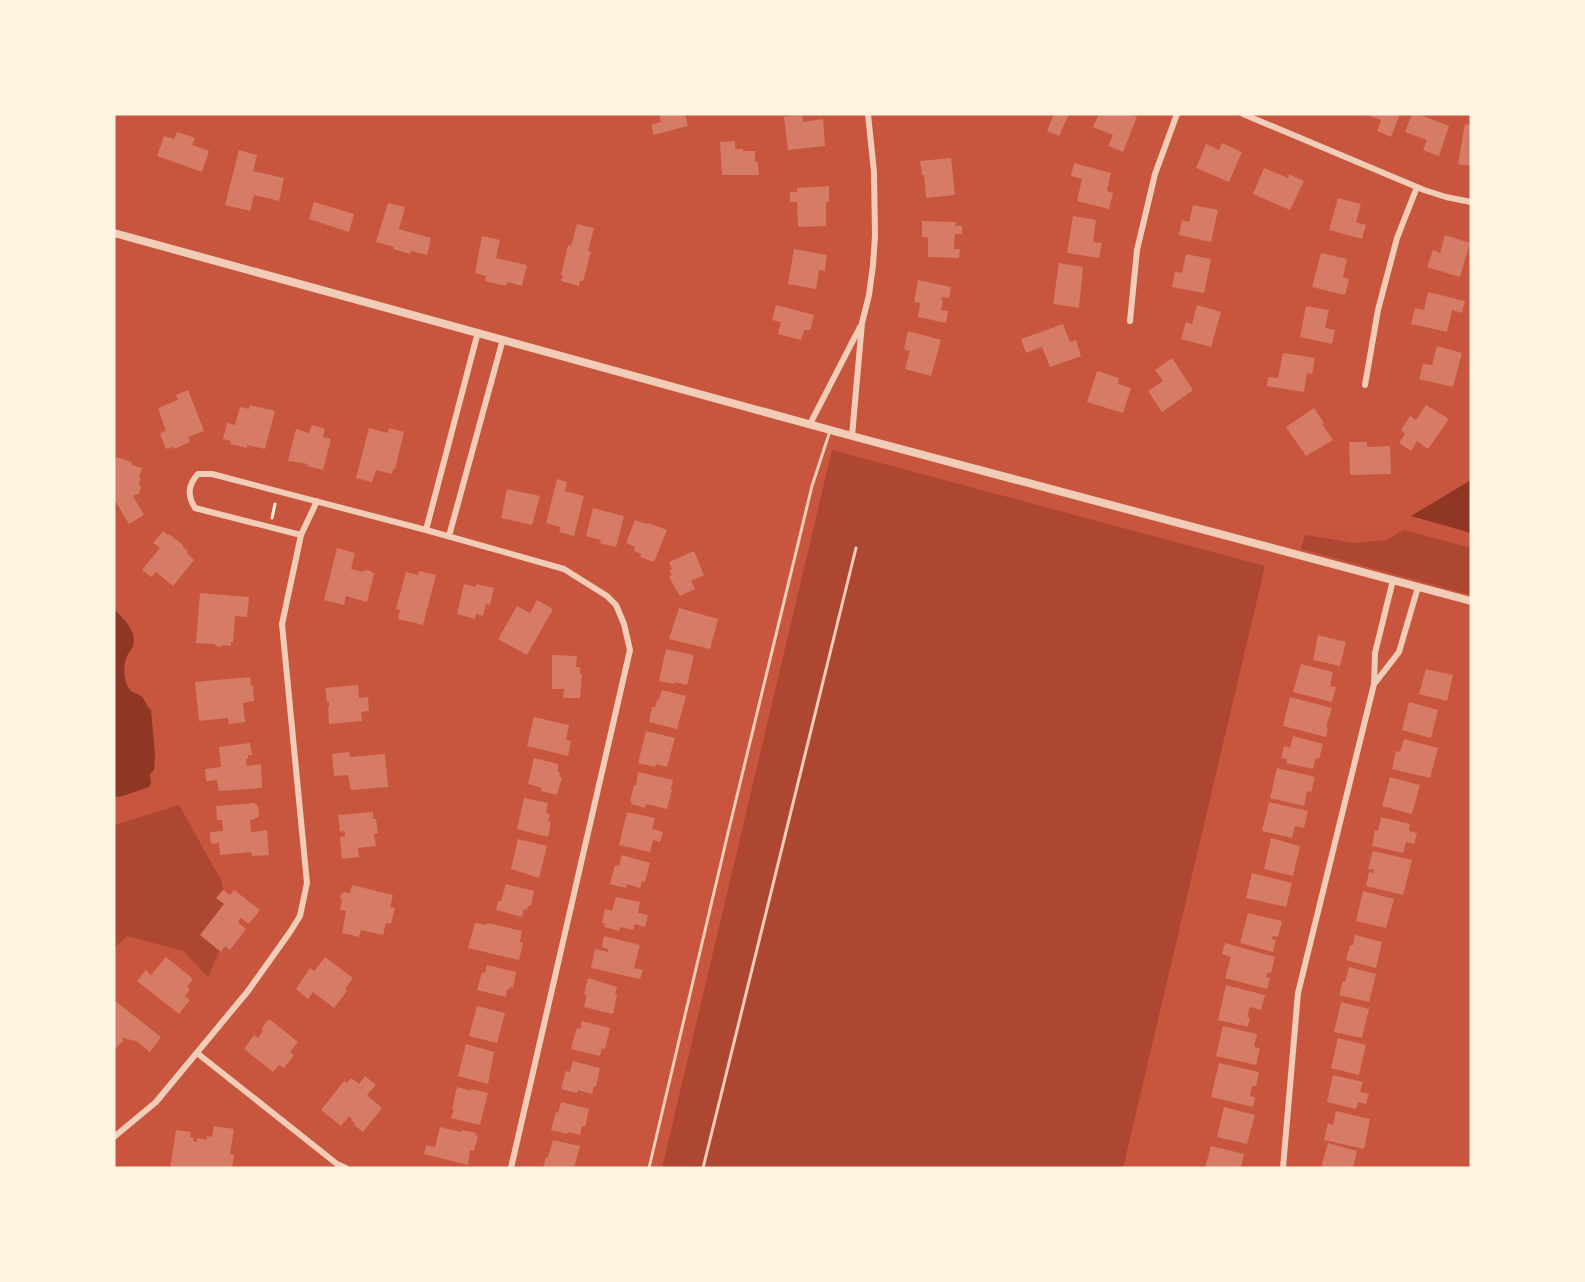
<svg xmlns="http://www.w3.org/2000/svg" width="1585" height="1282" viewBox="0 0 1585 1282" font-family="'Archivo Narrow',sans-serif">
<rect width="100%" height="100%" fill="#c8553d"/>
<path fill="#ae4732" d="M832,450L1265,566L1123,1168H662Z
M1404,530L1471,548V595L1301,549L1305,535L1355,543L1386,540Z
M179,805L221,880L232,924L208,977L183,951L127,936L114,948V825Z"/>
<path fill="#8f3625" d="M1471,480V533L1411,516Z
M114,609C123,618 138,632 133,646C133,647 129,653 128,654C123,663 123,677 128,687C131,694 138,692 143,698C146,702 146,706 151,710L155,754L154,770L150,774L151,783L149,787L123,796L114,797Z"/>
<path fill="#d67c66" d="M659,114H685L688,126L654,135L651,125L661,122Z
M1054,114H1069L1059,136L1047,131Z
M1099,114H1130L1137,117L1123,152L1108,146L1113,135L1093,127Z
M1365,114H1400L1391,137L1377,131L1381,120Z
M1412,114H1418L1449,126L1439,156L1423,150L1427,140L1405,132Z
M802,115L803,122L823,119L825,146L788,150L784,117Z
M1465,124L1471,125V166L1458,164Z
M177,132L195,138L192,145L209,151L202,172L157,156L164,136L174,139Z
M735,141V149H743V151H755V162H758L759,175H722L720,142Z
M1222,143L1242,152L1229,182L1196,168L1206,144L1219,150Z
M239,150L257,155L253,171L284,178L279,201L254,195L250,211L225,205Z
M951,158L955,195L926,198L924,175H922L920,161Z
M1074,163L1111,173L1107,191L1113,193L1109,209L1077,201L1082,179L1071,176Z
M1264,168L1288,178L1289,174L1304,181L1290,210L1253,194Z
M829,186V202H826V226L798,227L797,202H790V192H797V188Z
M1338,198L1361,204L1356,222L1366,225L1362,239L1329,230Z
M314,202L354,214L349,232L309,219Z
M388,203L405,207L399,229L431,238L427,255L411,251L410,254L393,249L394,247L376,242Z
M1193,205L1218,210L1211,242L1179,235L1182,220L1189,222Z
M1073,216L1096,220L1093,242L1102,243L1099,258L1067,253Z
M922,221L956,222L955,226H962V234H955L954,249H960L959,258L928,257V238L922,237Z
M577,224L594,228L588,251L591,252L583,281H580L579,286L561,281L563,276L561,275L568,245L571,246Z
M1445,235L1470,243L1460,277L1427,267L1433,250L1440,253Z
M482,236L500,240L496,258L527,265L522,286L507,282L506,286L485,281L486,276L475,273Z
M794,249L827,255L825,271L819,270L816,289L788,284Z
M1321,253L1347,259L1343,277L1349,279L1345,295L1312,287Z
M1186,254L1211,259L1204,293L1172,287L1175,271L1182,273Z
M1059,263L1083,267L1079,308L1053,304Z
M918,280L951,287L949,298L942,297L941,300H943L941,310L948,311L946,323L918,317L920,303L914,302Z
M1428,292L1465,301L1462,313L1452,310L1447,332L1411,324L1415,308L1424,310Z
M776,305L814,315L810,330H804L801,340L778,334L781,322L772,320Z
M1197,305L1221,312L1211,347L1181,339L1186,322L1192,324Z
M1306,306L1329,310L1325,328L1335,330L1332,344L1300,337Z
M1063,324L1070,342L1076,340L1081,356L1050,367L1042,347L1026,353L1021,339Z
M908,331L941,340L931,376L905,369L910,351L904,349Z
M1437,346L1462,353L1453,387L1419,379L1423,364L1432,365Z
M1283,353L1315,358L1312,374L1307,373L1304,392L1267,386L1268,377L1278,378Z
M1172,358L1193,390L1162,412L1148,391L1163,381L1155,370Z
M1097,371L1119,378L1118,384L1131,388L1123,413L1087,402Z
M188,390L204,431L188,437L190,442L174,449L173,447L166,449L160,433L166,431L158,408L178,400L176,395Z
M250,405L275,411L265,449L247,445V448L230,444L231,441L223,439L227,423L235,425L240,407L249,409Z
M1426,405L1449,419L1428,449L1417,441L1411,451L1399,443L1405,434L1401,430L1410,416L1416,420Z
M1314,408L1324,423L1322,424L1333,440L1306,456L1286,427Z
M312,425L325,429L323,437L331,439L323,470L307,466L308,464L288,461L296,429L309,433Z
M369,428L388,433L389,428L404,432L395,469H393L392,474L376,470L372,482L356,478Z
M1349,442H1367V447L1390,446L1391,474L1350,475Z
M116,457L132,462V465L142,468L139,477H141L139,484L141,487L139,494L134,495L133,496L144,515L129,524L114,499V466Z
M557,479L567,482L565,491L584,496L574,536L559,532L561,527L546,523Z
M507,489L540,496L532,525L501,518Z
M593,508L624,516L616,547L600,543L601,540L586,536Z
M635,520L647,524L648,523L667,530L654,562L640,557L641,554L634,551L635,547L626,543Z
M163,531L168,535L169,534L183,545L182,546L188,551L187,553L194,560L173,586L156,572L151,577L142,570L160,548L153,543Z
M337,548L355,553L351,569L362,572L365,570L371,571L374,574L367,602L346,596L344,605L324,600Z
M694,551L704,575L691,581L695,589L680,596L677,590H676L669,576L672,575L669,570L672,569L669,562Z
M419,571L436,575L423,625L398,619L400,610L396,609L406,572L418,575Z
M464,584L476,587V584L494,588L490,605L486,604L483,616L476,614L475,619L457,614Z
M200,593L249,597L247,617L235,616L233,642H231V646L223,645L221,647L216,646L214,644L196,643Z
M537,600L553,609L527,655L498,639L517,606L530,613Z
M679,608L718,619L710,649L669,639Z
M1318,635L1346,642L1340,666L1313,660Z
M666,649L694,655L687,685L675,682V684L659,681Z
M552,655L577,656L576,667H580V674H582L580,698H563L564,689H552Z
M1301,664L1333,672L1330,686L1336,687L1332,702L1293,692Z
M1426,669L1453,675L1447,701L1419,694Z
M250,677L251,686H253L254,701L243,703L245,722L229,724L228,718L199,721L195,682Z
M358,685L359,698L368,697L369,711L361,712L362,721L329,724L328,707H329V702H327L325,688Z
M662,690L686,696L677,729L649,722L652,707H655L657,700H659Z
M1290,697L1332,708L1326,727L1328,728L1326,737L1283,726Z
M1409,702L1438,710L1431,738L1402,730Z
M534,717L569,725L566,740L571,741L568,756L527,746Z
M646,731L675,738L667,767L656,764L655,767L638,763Z
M1293,736L1323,744L1319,759L1316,758L1313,769L1286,763L1287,759L1281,758L1284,746L1290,748Z
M1404,739L1438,748L1430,778L1392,769L1396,751L1400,752Z
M250,743L252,755H248V759H246L247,766L261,764L262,788L219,791L217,780L206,781L205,769L221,767L219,747Z
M349,752L350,757L385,754L388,787L351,790L348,775L334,776L332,754Z
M534,758L558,764V772L560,773L559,777H562L557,795L541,791L542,788L528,784Z
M1277,768L1315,777L1311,792L1307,791L1304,806L1270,798Z
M638,772L673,780L671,789L672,790L667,809L646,804L645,808L631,804L632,802L630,801L634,785L636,786Z
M1390,777L1420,785L1412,814L1382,806Z
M524,798L548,803L546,813L550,814L548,821L551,822L548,837L517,829Z
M1269,802L1308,811L1304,828L1295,826L1292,838L1262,831Z
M254,803L258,806L259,816L255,819L250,820L251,832L267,830L269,855L252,856L251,852L220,855L219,843L211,844L210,832L223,831L222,820H217L216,806Z
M373,812V819H376L378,833L374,834L376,846L358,848L359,857L342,859L340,837L345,836V831L340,832L338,815Z
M627,812L655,818L652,829L663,832L660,842L653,840L650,852L619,845Z
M1381,817L1410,824L1409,831L1417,833L1414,844L1406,842L1403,853L1372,846L1375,830L1378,831Z
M1271,838L1300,846L1293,876L1264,869Z
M518,839L547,846L539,878L511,869Z
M1373,851L1412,860L1403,895L1366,886L1369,872L1373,873L1374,870L1368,869Z
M622,855L650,863L645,882L642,881L640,888L627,884L626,888L610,884L615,865L619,866Z
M1252,873L1292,883L1286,907L1246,898Z
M506,884L534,891L531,906H528L527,910L524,909L522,917L496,910L498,901H501Z
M352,885L393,895L390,907L395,908L391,924L386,923L383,935L361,930L359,937L342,933L346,911L340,910L342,900L340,898L341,894L345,892L350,893Z
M223,890L230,895L234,890L260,910L249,924L241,918L238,922L246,929L230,950L225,946L221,952L200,935L224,904L216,898Z
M1363,891L1394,899L1386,928L1356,921Z
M616,897L640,902L638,913L648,915L645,927L635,924L633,930L620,927L619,931L604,927L605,924L602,923L605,909L612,911Z
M1248,913L1282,921L1278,937L1273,936L1272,939L1276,940L1273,952L1240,943Z
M475,923L486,925L487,923L522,931L520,942L523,943L519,960L468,948Z
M1355,935L1382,942L1376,968L1346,960L1350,945H1353Z
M604,936L640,945L634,968L643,970L640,979L591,968L595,949L608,952V949L602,947Z
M1225,943L1275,957L1271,973L1268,972L1266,977L1270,978L1267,989L1225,978L1231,957L1222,954Z
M166,957L193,979L187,987L190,989L185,996L190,1000L179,1014L137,981L146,970L151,975Z
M325,957L353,978L345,989L347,991L334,1008L313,992L308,999L296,989L310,968L314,971Z
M487,965L516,972L513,988L510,987L509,990L507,989L506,997L477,990L482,972L485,973Z
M1349,967L1376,974L1369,1002L1339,995L1343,981L1345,982Z
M588,978L617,987L615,994L617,995L613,1014L584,1007L587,995L584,994Z
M1226,985L1265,995L1261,1010L1250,1007L1247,1017L1250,1018L1248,1027L1218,1020Z
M114,1000L161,1037L150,1052L136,1041L127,1039L124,1037L122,1039L124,1040L114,1050Z
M1341,1002L1369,1009L1362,1038L1334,1032Z
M477,1006L505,1013L497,1043L469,1036Z
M269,1019L298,1042L290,1052L294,1055L284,1068L279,1065L273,1072L244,1049L254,1035L258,1038L263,1031L261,1029Z
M582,1021L610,1028L605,1049L602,1048L600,1056L571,1049L575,1034L577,1028L580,1029Z
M1223,1026L1257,1034L1254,1047L1260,1048L1256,1065L1216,1056Z
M1338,1038L1366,1045L1359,1075L1331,1068Z
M466,1044L494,1052L488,1084L458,1076Z
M573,1061L600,1068L596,1087L594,1086L592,1094L578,1090L577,1093L561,1089L566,1071L570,1072Z
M1219,1063L1259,1072L1256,1086H1252L1250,1096L1255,1097L1253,1107L1211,1097Z
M1333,1075L1363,1082L1360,1092L1369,1094L1366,1104L1358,1102L1356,1109L1327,1102Z
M365,1076L376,1085L367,1095L382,1108L363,1132L354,1125L355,1123L351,1120L352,1119L349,1116L341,1126L321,1110L344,1081L347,1083L351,1078L359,1084Z
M457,1087L471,1091V1089L488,1093L480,1125L451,1118L454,1109H452Z
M561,1102L589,1109L585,1127L582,1126L580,1135L568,1132L567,1134L551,1130L556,1112L558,1113Z
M1224,1107L1255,1115L1247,1144L1217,1137Z
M1336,1111L1370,1119L1364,1149L1324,1140L1328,1123L1333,1125Z
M214,1126L234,1129L230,1154L234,1155L232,1168H170L176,1130L191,1132L190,1137L194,1138L193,1141L197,1142V1138L206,1140L207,1136L212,1137Z
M440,1127L461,1132L462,1130L476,1133L475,1135L478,1136L474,1151L470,1150L468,1165L424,1154L426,1145L435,1147Z
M553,1140L580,1146L574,1168H543L546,1157H548Z
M1328,1143L1357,1151L1353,1168H1321Z
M1211,1146L1244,1154L1241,1168H1205Z"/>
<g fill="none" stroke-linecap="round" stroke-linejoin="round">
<path stroke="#fff3e0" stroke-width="3" d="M272,518L275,504"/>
<path stroke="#f1ccb7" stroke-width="3" d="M649,1168L728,833L812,486L830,431
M703,1168L856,548"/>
<path stroke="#f1ccb7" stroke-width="6" d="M1243,114L1424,190L1446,197L1471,202
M1130,321L1137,250L1155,174L1177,114
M1365,385L1378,310L1397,238L1417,187
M810,424L860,327
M852,436L862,323L869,295L873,265L875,236L874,172L868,114
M426,530L478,332
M301,535L195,508C187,495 188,485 198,474H212L426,530L564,569L607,596L616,605L624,624L630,650L511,1168
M449,536L503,339
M1375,683L1399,652L1418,587
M197,1053L337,1164L346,1168
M114,1137L156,1102L248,991L290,932L300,916L307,883L282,624L301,535L317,501
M1283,1168L1298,993L1374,684L1375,653L1393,580"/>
<path stroke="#f1ccb7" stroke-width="8" d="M114,233L852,436L1471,601"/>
</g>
<rect width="1585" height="1282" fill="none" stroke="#fff3e0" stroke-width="231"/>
</svg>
